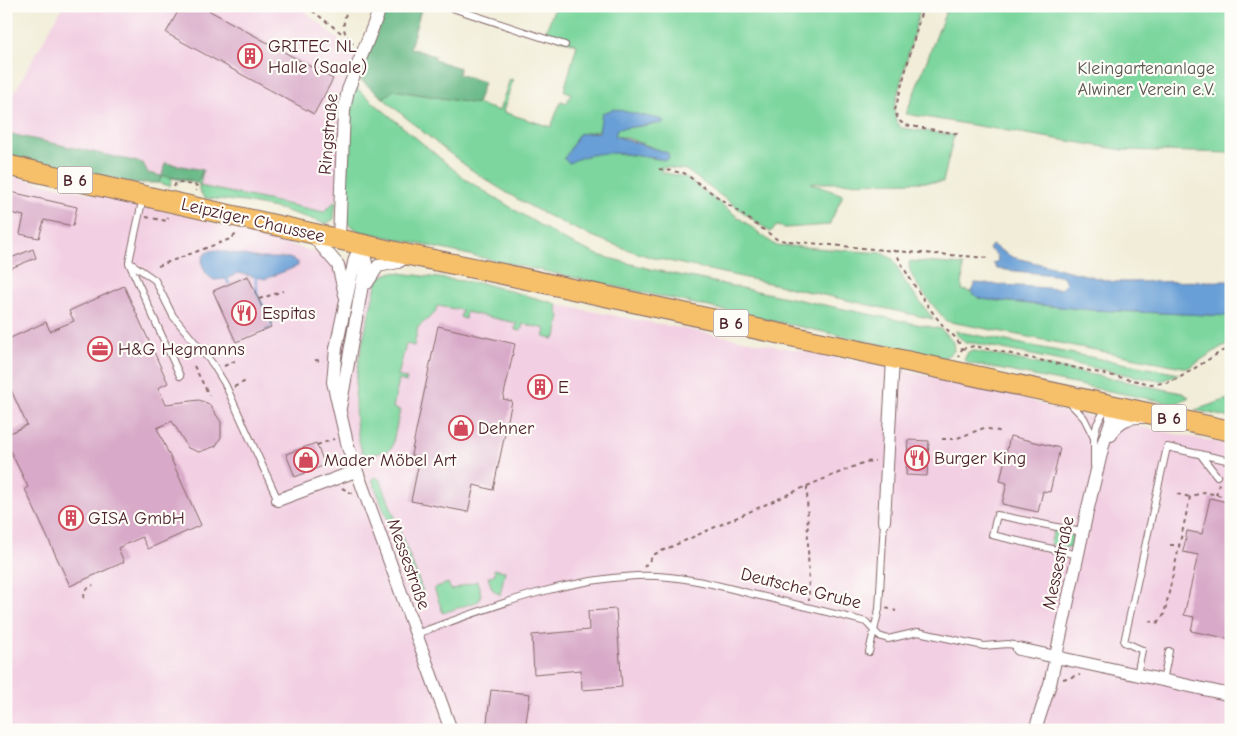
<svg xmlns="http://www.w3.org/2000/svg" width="1237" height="736" viewBox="0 0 1237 736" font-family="'Comic Neue',sans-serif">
<rect width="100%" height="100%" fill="#fdfcf7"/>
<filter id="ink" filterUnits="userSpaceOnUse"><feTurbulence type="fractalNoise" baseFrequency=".02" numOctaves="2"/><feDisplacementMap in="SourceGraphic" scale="10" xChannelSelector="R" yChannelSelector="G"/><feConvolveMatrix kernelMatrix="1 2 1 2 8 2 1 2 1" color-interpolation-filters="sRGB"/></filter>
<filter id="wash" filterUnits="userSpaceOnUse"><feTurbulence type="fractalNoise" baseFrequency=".0096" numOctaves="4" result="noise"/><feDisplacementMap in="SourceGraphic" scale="20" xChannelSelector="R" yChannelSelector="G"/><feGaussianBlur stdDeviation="1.12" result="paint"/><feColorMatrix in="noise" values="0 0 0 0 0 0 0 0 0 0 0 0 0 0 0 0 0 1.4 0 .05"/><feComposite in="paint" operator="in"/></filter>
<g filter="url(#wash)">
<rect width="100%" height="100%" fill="#f1edd8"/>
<path fill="#f2cfe2" d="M63,6H299L356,55L336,200L324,212L199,186L203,170L165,163L162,176L148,173L143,163L6,133V107Z
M6,175L182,214L389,273L881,366L1012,394L1061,411L1231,445V730H6Z"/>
<path fill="#7cd69d" stroke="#637a64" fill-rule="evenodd" d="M613,6H921L894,108L896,121L901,128L954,135L943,182L810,183L843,195L829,225L785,228L777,226L770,232L686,170L663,167L661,172L685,177L775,245L881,253L893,259L905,282L933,319L650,257C586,237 524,207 469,168C439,146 411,122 383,98L393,90L477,104L499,111L510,79L513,80L503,112L551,127L561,101L567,103L571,93L564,91L577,45L545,33L554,10ZM663,120L662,123L617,129L615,136L627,138L668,153L666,160L610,152L585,154L570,151L579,134Z
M948,6H1231V153L1123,150L906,114Z
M354,86L465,179L562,239L598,255L650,269L941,329L953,342L954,351L944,358L359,231L348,224L345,212L348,124Z
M203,170L200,186L324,212L336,200L334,219L326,224L280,209L245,202L204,198L199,190V184L172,178L170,186L158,183L163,176L198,181Z
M910,261L963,265L962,290L971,292L980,299L1092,310L1231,316V345L1223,346L1188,368L946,321C937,309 903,274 910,261Z
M392,272L485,284L557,304L558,313L560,316L556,337L553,339L544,337L546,329L523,324L521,331L515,330L516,323L466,312L465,319L460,317L462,310L437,306L435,313L418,327L414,346L406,344L398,376L407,379L406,382L399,380L393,408L400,410L392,447L388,451L368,455L362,452C345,395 363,341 376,285L380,277Z
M954,331L1179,374L1162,381L1147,379L974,343H965Z
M975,351L1182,393L1189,397L1175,404L968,363L964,360L968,352Z
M1231,398V418L1195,410Z
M376,477L381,481L423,592L420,593L422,599L419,600L372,479Z
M1054,530L1074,536L1071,548L1050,544Z
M494,569L505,571L500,595L492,589L488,577L495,574Z
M477,581L481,594L479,601L443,613L434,588L448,583L451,590Z"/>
<path fill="#65b784" stroke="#586b58" d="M388,6H422L410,48L435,56L434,60L460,68L458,74L484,82L477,104L394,90L383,98L358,78Z
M6,133L143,163L148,173L162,176L165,163L203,170L198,181L163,176L158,183H133L6,155Z"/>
<path fill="#689fd6" stroke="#595f80" d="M614,109L663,120V123L617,129L615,136L668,153L669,158L666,160C632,155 601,146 569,163L564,159L579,134L599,132L602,113Z
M992,245L1012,257L1114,282L1231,281V316L1092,310L980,299L971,292L975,283L1061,289L1066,283L1063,276L997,269L993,263L998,261L997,255L989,249Z
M215,250L259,258H289L298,262V266L265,279L238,273L227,279L214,280C200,272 196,252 215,250Z"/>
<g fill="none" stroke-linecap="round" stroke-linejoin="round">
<path stroke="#689fd6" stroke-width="3" d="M256,277L257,295L272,323L269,328L260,330
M227,279L230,287"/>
</g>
<g id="blocks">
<path fill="#d8a9c8" d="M181,6H201L333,79L314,114L166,33Z
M6,191L77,207L73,226L44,220L39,238L20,234L24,216L6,212Z
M33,249L36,258L6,270V260Z
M248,276L271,327L236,342L213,291Z
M124,286L168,383L158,388L166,404L199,400L209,404L221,422V437L216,446L199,452L188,448L172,421L157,428L201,525L148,549L142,537L118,548L124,562L70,586L25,489L28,487L6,442V435L27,425L6,379V340L46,322L50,331L74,321L69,311Z
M438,326L515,344L503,399L512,401L493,490L474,485L468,512L411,501L420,457L411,455Z
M1010,436L1060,448L1050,492L1043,491L1038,512L1002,504L1007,483L1000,481Z
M908,440L929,441L927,476L906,475Z
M316,443L325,465L295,477L286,454Z
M1210,498L1231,503V639L1191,631L1194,617L1184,615L1198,555L1183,552L1185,542L1187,531L1202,534Z
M616,609L622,687L582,690L581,670L534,674L532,635L589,630L588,611Z
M491,690L530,694L525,730H486Z"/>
</g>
</g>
<g filter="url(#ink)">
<use href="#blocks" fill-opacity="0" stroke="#846768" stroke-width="1"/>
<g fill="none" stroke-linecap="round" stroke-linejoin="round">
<defs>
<path id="service" d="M446,6L565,45
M143,197L129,262L155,280L173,316L212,363L225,384L278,500
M129,263L180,376
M1067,400L1084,418L1094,438V465
M1094,438L1097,424L1106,408
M1200,454L1217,476
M1078,555L992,535L997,515L1082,532
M416,634C489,608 557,580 636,576C675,574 714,584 752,594C790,603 828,612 866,622L879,636L888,639L918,632L984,646L1008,644L1014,645L1019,649
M869,652L879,609L884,521
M1137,675L1142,650L1124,642L1167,447L1231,461
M1163,681L1169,651"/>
<path id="minor" d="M312,235L338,265L345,295
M339,240L344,110L348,90L381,6
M362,245L355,258L336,348L333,382L348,447L451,730
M367,283L378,266L398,262L409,255
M340,408L366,263L362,245
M1111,435C1117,421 1128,416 1143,417
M278,500L356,471
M884,521L893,359
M1019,649L1231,695
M1035,730L1050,684L1087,512L1104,441L1112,419V412L1107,405"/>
<path id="primary" d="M6,165L409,255L498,273L1231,431"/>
</defs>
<use href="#service" stroke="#846768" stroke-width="8"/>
<use href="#minor" stroke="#846768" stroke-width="14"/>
<use href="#primary" stroke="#846768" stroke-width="22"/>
<path stroke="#846768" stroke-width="2" stroke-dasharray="4 4" stroke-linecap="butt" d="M306,6L344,35
M348,6C343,24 340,30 353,44
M923,6L895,110L898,120L905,125L959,134
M659,169L684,173L778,240L895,251C908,277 922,299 940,322C947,331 958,337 962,349L958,357
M174,187L176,182L198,186L196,191
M146,217L167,221L168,217
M895,251L990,258
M158,266L230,239L238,233
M259,299L283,291
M962,349L974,346L1151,384L1167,383L1179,378L1222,351L1231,349
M315,360L323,361
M194,366L209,395
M224,366L235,361
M234,387L246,381
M942,439H955L984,428L1003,432
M317,445L334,439
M334,466L338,457
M807,486L865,462L875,461
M342,488L353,494
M1177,494L1190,497
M1216,495L1219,483
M1170,545H1179
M644,567L655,554L807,486L809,600
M83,598L87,589L93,585
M886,608L896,611
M1149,621L1157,623L1164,615L1190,497L1204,492L1231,498
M1063,679L1080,675"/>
<use href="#service" stroke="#fff" stroke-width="6"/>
<use href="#minor" stroke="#fff" stroke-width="12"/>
<use href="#primary" stroke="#f6c06b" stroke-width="20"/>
</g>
</g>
<defs>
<symbol id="building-ring" viewBox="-11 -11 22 22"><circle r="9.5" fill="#fdfcf7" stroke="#d1495b" stroke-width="1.5"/><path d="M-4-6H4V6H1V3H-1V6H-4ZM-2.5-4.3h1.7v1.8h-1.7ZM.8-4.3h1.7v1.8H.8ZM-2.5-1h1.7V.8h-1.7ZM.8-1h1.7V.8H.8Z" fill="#d1495b"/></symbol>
<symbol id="restaurant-ring" viewBox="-11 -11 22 22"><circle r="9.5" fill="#fdfcf7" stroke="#d1495b" stroke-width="1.5"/><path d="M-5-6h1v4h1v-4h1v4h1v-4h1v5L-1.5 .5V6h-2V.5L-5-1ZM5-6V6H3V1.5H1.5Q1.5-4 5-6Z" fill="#d1495b"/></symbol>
<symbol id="office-ring" viewBox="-11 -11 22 22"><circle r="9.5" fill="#fdfcf7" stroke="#d1495b" stroke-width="1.5"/><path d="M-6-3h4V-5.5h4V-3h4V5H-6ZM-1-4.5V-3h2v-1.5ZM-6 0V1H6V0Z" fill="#d1495b"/></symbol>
<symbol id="shop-ring" viewBox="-11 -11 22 22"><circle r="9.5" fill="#fdfcf7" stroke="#d1495b" stroke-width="1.5"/><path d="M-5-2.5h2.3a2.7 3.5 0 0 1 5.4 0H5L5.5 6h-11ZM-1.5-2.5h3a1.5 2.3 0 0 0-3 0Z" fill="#d1495b"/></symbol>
</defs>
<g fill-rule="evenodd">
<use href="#building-ring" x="236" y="42" width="28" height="28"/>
<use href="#restaurant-ring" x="230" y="299" width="28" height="28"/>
<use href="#office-ring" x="86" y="335" width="28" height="28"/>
<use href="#building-ring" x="526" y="373" width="28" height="28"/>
<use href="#shop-ring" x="447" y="414" width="28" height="28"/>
<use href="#restaurant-ring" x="903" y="444" width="28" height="28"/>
<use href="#shop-ring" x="292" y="446" width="28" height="28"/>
<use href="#building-ring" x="57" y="504" width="28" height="28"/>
</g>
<g text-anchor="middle" stroke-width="4.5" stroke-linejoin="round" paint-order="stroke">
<g fill="#fdfcf7" stroke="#806168" stroke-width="1">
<rect x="57.5" y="166.5" width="35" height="27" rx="4"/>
<rect x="713.5" y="309.5" width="35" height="27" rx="4"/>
<rect x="1151.5" y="404.5" width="35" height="27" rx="4"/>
</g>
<g font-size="16" font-weight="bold" fill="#4a1f2b">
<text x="75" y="186">B 6</text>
<text x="731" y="329">B 6</text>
<text x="1169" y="424">B 6</text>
</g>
<g font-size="18" fill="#4a1f2b" stroke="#fdfcf7" text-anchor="start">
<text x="268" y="52">GRITEC NL<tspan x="268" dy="21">Halle (Saale)</tspan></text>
<text x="262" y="319">Espitas</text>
<text x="118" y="355">H&amp;G Hegmanns</text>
<text x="558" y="393">E</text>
<text x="478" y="434">Dehner</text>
<text x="934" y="464">Burger King</text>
<text x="324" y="466">Mader Möbel Art</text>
<text x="88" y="524">GISA GmbH</text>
</g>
<g font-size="18" fill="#59564d" stroke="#fdfcf7">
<text x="1146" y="74">Kleingartenanlage<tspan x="1146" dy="21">Alwiner Verein e.V.</tspan></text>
</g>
<g font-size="18" fill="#4a1f2b" stroke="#fdfcf7">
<text transform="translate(328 134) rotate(-85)" y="6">Ringstraße</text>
<text transform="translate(253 220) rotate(13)" y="6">Leipziger Chaussee</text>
<text transform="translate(1058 563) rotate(-78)" y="6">Messestraße</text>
<text transform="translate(409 564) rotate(70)" y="6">Messestraße</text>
<text transform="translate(801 588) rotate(14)" y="6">Deutsche Grube</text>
</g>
</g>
<rect width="1237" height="736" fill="none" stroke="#fdfcf7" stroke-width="25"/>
</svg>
